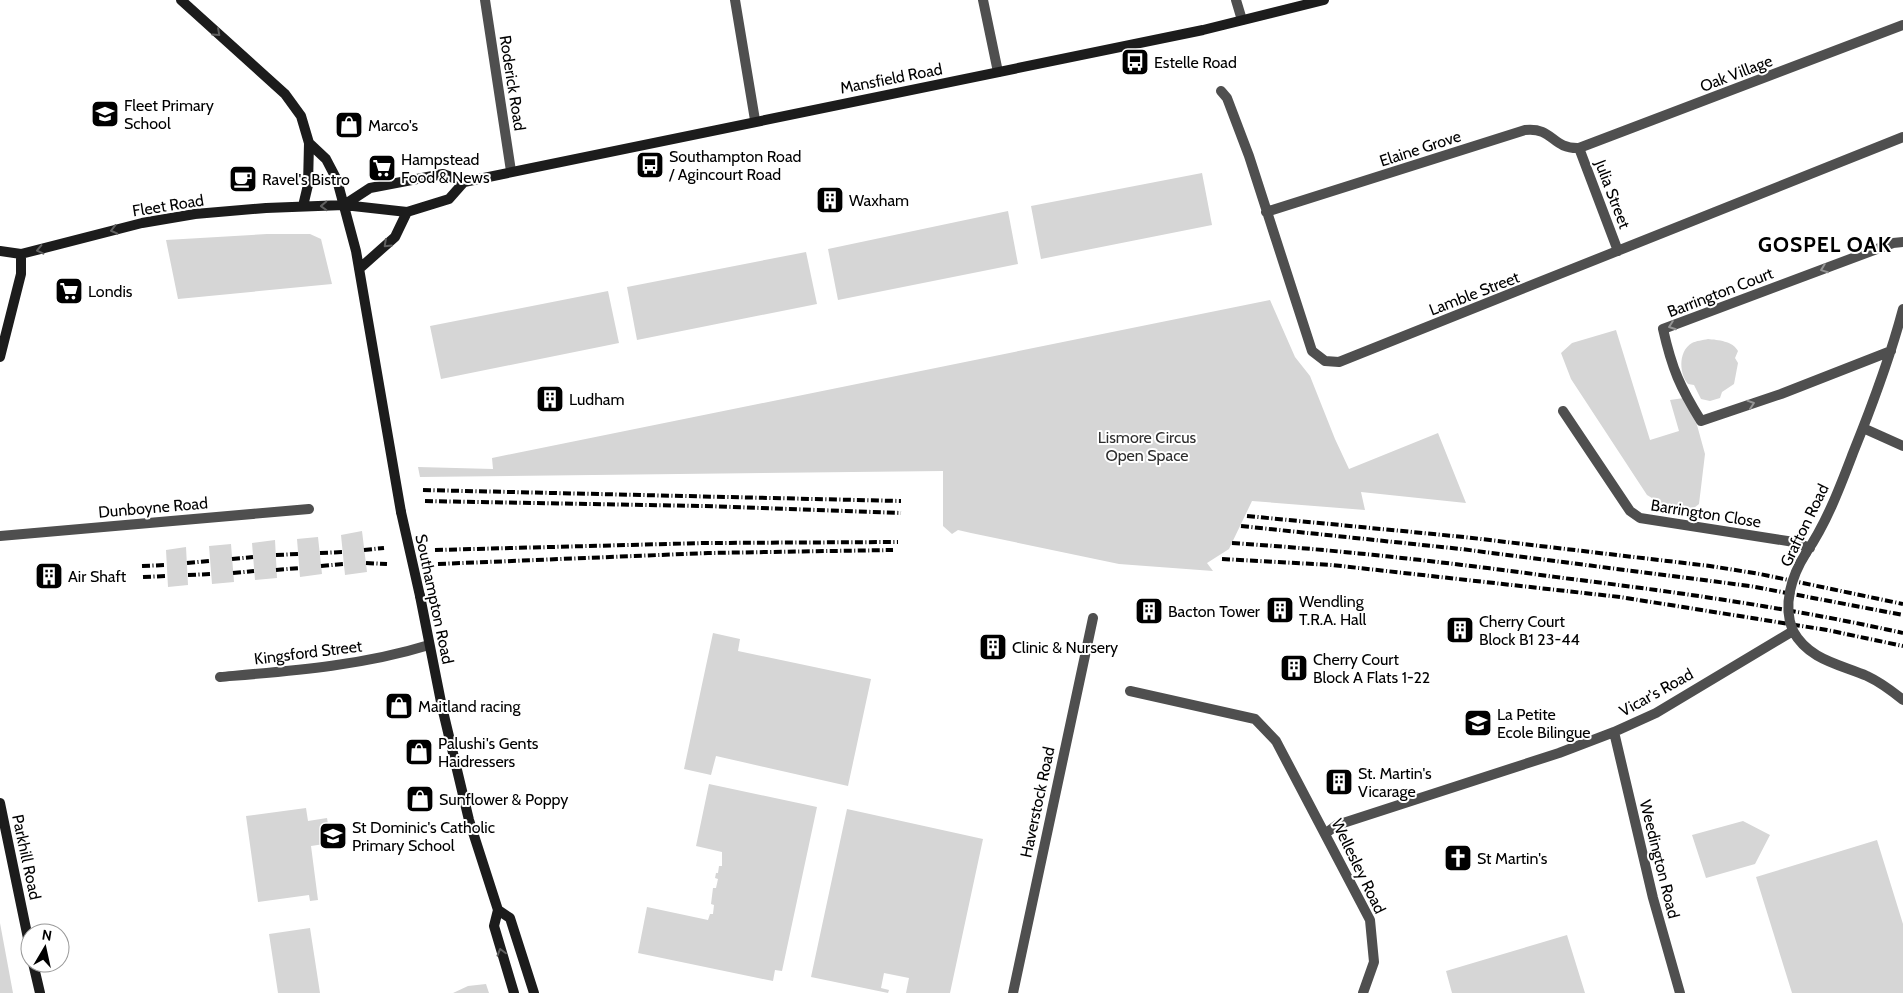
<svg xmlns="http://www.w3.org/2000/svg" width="1903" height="993" viewBox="0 0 1903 993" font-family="Cabin,sans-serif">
<rect width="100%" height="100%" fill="#fff"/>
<path fill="#d6d6d6" d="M1202,173L1212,225L1041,259L1031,206Z
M1008,211L1018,264L838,300L828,249Z
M267,234H310L321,239L332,284L178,299L166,240Z
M806,252L817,304L637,340L627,287Z
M608,291L619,343L441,379L430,326Z
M1270,300L1295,357L1310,376L1335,439L1349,469L1438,433L1466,503L1361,492L1365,510L1252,501L1229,549L1207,563L1213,571L1119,564L971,533L958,530L952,534L943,526V471L420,477L418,467L493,469L492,458Z
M1616,330L1650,440L1679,431L1670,400L1684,398L1697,425L1705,454L1699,504L1694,508L1662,504L1647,495L1571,379L1561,353L1572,343Z
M1708,339C1718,340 1733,341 1738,351L1735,358L1738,363L1734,384L1722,392L1720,398L1710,401L1701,399L1694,385L1688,384C1679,374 1678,351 1692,343C1696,341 1703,340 1708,339Z
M362,531L367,572L345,575L341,535Z
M318,537L322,574L300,577L297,539Z
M275,540L277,578L255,580L252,543Z
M231,544L234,582L212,584L209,546Z
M186,547L188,585L168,587L166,550Z
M713,633L740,639L738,651L871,679L848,786L716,756L711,775L684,769Z
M709,784L817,807L782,971L775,970L773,981L638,953L647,907L708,920L710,914H713L714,905L711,904L713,888H716L718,879L715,878L716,873H718L719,866H722V852L696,846Z
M306,808L308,821L327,818L331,843L311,846L318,900L310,901L309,895L258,902L246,816Z
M847,809L983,839L950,993H906L909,978L884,973L881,988L889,990L888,993L811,977Z
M1743,821L1770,835L1755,864L1706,878L1692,835Z
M1877,840L1903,924V993H1792L1756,877Z
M0,923L13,993H0Z
M310,928L320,993H278L269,934Z
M1567,935L1585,993H1452L1446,971Z
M486,984L489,993H453L468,986Z"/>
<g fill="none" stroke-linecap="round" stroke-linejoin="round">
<path stroke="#4f4f4f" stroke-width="10" d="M485,0L511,171
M735,0L755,120
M983,0L998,72
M1236,0L1242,20
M1221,91L1227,98L1249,156L1312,351L1325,361L1339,362L1903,137
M1579,148L1618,251
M1266,212L1525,130C1554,127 1551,149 1579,148L1903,25
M1891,351L1781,394L1701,421C1680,387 1672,369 1663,329L1893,243L1903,242
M1563,411L1630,511L1640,518L1794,542L1810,548
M1863,428L1903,446
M0,536L309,509
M1806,553C1827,522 1840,487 1853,453C1872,406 1890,358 1903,309
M220,677C290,671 361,666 429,645
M1130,691L1255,719L1276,741L1370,920L1374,962L1363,993
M1614,732L1653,898L1680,993
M1326,833L1337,825L1559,753L1614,732L1656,713L1793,631C1809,660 1839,664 1867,676C1880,682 1892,691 1903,700
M1013,993L1093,618"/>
<path stroke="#1c1c1c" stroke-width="10" d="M181,0L285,94L301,116L309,143L326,159L337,180L356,251L401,512
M344,205L370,188L443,174L464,182L1203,30L1324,0
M303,206L308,185L309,143
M0,251L21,254L142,223L195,214L266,208L344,205L407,212L449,199L464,182
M359,269L395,237L407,212
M0,357L21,274V254
M420,596L442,707L469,820L498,910L494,926L514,993
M0,803L30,948
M498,910L510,918L534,993
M33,963L40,993"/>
<path stroke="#000" stroke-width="4" stroke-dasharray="8 2.5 1 2.5" stroke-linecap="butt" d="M423,490L901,501
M425,501L705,506L901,513
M1247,516L1464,537L1710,566L1760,574L1903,604
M1241,526L1461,549L1750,586L1903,615
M1232,543C1343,550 1453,563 1563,578C1677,592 1791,608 1903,633
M364,550L384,548
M435,550L705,543L898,542
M320,553L343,552
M276,555L298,554
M232,559L253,557
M1222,559L1332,565L1620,597L1827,630L1903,646
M187,563L210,561
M366,563L387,564
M438,564L708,553L893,550
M142,566L166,565
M321,566L344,564
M276,570L300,568
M233,573L254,571
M188,575L211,574
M143,577L167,576"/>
<path stroke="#4f4f4f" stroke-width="10" d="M1793,631C1782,605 1792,575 1806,553"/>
<path stroke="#1c1c1c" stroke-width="10" d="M401,512L420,596"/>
</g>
<defs><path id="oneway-chevron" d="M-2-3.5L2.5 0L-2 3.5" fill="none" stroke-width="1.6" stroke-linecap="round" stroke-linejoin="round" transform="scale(1.25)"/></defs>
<g stroke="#606060">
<use href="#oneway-chevron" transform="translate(217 33) rotate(42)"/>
<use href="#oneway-chevron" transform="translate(324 206) rotate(178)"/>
<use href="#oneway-chevron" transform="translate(114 230) rotate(166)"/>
<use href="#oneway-chevron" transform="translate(387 244) rotate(137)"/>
<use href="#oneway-chevron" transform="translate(40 250) rotate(167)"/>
<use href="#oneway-chevron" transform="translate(501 952) rotate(-106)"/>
</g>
<g stroke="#959595">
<use href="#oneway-chevron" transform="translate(1824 269) rotate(159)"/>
<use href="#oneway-chevron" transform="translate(1672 326) rotate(160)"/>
<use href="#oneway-chevron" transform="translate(1751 404) rotate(-19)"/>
</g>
<defs>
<symbol id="bus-square" viewBox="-11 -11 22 22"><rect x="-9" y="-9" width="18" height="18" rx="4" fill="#000" stroke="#fff"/><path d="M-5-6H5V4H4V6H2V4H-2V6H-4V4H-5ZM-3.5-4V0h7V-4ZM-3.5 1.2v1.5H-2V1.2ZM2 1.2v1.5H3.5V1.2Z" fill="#fff"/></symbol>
<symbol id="school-square" viewBox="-11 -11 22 22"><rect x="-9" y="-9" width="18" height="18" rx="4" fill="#000" stroke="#fff"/><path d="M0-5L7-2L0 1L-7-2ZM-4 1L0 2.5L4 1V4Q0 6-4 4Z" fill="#fff"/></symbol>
<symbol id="shop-square" viewBox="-11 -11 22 22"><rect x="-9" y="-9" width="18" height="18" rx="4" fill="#000" stroke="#fff"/><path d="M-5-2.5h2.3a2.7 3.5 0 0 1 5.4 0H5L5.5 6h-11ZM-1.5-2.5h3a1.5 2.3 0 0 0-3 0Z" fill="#fff"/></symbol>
<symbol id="supermarket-square" viewBox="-11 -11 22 22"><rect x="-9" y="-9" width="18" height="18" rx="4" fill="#000" stroke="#fff"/><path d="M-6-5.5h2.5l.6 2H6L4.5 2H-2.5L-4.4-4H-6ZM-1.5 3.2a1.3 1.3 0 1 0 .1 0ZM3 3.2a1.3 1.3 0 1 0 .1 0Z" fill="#fff"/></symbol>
<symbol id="cafe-square" viewBox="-11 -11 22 22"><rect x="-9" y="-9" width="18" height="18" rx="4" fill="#000" stroke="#fff"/><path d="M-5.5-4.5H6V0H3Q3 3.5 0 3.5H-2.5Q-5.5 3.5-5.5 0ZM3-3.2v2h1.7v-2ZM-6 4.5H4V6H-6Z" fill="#fff"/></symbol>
<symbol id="building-square" viewBox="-11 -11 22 22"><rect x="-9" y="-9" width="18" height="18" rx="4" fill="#000" stroke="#fff"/><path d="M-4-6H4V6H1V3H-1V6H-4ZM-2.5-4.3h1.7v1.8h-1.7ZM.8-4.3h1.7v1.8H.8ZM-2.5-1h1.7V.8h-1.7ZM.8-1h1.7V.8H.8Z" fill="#fff"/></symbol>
<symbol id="church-square" viewBox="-11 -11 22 22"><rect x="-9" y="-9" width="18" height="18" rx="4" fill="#000" stroke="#fff"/><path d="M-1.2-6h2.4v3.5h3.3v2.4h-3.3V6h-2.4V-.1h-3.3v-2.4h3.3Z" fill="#fff"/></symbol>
</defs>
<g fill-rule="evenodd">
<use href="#bus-square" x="1119" y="46" width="32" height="32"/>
<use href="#school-square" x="89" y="98" width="32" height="32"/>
<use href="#shop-square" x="333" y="109" width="32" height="32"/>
<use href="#bus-square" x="634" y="149" width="32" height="32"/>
<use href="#supermarket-square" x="366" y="152" width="32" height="32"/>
<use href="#cafe-square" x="227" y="163" width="32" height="32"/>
<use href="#building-square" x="814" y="184" width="32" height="32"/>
<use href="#supermarket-square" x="53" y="275" width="32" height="32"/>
<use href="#building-square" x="534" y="383" width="32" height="32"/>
<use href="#building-square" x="33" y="560" width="32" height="32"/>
<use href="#building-square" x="1264" y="594" width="32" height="32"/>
<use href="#building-square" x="1133" y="595" width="32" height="32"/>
<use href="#building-square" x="1444" y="614" width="32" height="32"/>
<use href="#building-square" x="977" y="631" width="32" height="32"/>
<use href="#building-square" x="1278" y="652" width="32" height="32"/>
<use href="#shop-square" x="383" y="690" width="32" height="32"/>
<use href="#school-square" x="1462" y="707" width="32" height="32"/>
<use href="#shop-square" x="403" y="736" width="32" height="32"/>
<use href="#building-square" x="1323" y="766" width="32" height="32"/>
<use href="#shop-square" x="404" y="783" width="32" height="32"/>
<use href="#school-square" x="317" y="820" width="32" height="32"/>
<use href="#church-square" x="1442" y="842" width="32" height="32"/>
</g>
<g text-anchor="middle" stroke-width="4" stroke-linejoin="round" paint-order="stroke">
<g font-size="16" fill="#000" stroke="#fff" text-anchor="start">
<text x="1154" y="68">Estelle Road</text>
<text x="124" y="111">Fleet Primary<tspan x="124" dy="18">School</tspan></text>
<text x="368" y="131">Marco's</text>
<text x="669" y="162">Southampton Road<tspan x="669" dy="18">/ Agincourt Road</tspan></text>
<text x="401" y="165">Hampstead<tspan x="401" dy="18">Food &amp; News</tspan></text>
<text x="262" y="185">Ravel's Bistro</text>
<text x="849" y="206">Waxham</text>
<text x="88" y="297">Londis</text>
<text x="569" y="405">Ludham</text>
<text x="68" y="582">Air Shaft</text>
<text x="1299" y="607">Wendling<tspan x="1299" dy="18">T.R.A. Hall</tspan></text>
<text x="1168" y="617">Bacton Tower</text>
<text x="1479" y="627">Cherry Court<tspan x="1479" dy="18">Block B1 23-44</tspan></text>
<text x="1012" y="653">Clinic &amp; Nursery</text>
<text x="1313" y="665">Cherry Court<tspan x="1313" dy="18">Block A Flats 1-22</tspan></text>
<text x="418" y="712">Maitland racing</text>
<text x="1497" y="720">La Petite<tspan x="1497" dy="18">Ecole Bilingue</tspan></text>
<text x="438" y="749">Palushi's Gents<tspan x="438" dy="18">Haidressers</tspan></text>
<text x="1358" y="779">St. Martin's<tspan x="1358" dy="18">Vicarage</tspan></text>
<text x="439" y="805">Sunflower &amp; Poppy</text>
<text x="352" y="833">St Dominic's Catholic<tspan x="352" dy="18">Primary School</tspan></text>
<text x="1477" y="864">St Martin's</text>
</g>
<g font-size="16" fill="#000" stroke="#fff">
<text transform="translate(1736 73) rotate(-21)" y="6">Oak Village</text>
<text transform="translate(891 78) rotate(-11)" y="6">Mansfield Road</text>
<text transform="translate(513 83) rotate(81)" y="6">Roderick Road</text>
<text transform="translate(1420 148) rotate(-18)" y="6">Elaine Grove</text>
<text transform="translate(1613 194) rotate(69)" y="6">Julia Street</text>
<text transform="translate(168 205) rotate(-9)" y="6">Fleet Road</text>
<text transform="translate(1720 292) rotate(-21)" y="6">Barrington Court</text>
<text transform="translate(1474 293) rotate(-21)" y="6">Lamble Street</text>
<text transform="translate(153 507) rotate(-5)" y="6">Dunboyne Road</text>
<text transform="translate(1706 513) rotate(9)" y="6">Barrington Close</text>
<text transform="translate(1804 525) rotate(-64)" y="6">Grafton Road</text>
<text transform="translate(435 599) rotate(78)" y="6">Southampton Road</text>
<text transform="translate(308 652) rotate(-7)" y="6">Kingsford Street</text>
<text transform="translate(1656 692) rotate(-29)" y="6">Vicar's Road</text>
<text transform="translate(1037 802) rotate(-78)" y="6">Haverstock Road</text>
<text transform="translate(27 857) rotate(78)" y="6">Parkhill Road</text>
<text transform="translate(1660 859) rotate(76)" y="6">Weedington Road</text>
<text transform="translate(1359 866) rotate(64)" y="6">Wellesley Road</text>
</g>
<g font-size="16" fill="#2d2d2d" stroke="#fff">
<text x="1147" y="443">Lismore Circus<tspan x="1147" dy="18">Open Space</tspan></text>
</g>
<g font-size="21" font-weight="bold" letter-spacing="1" fill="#000" stroke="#fff">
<text x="1825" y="252">GOSPEL OAK</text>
</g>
</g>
<g transform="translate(45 948) rotate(9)"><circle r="24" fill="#ffffff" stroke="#999999"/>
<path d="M0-4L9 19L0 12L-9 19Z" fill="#000000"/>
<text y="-8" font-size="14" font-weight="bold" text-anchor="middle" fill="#000000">N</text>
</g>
</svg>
